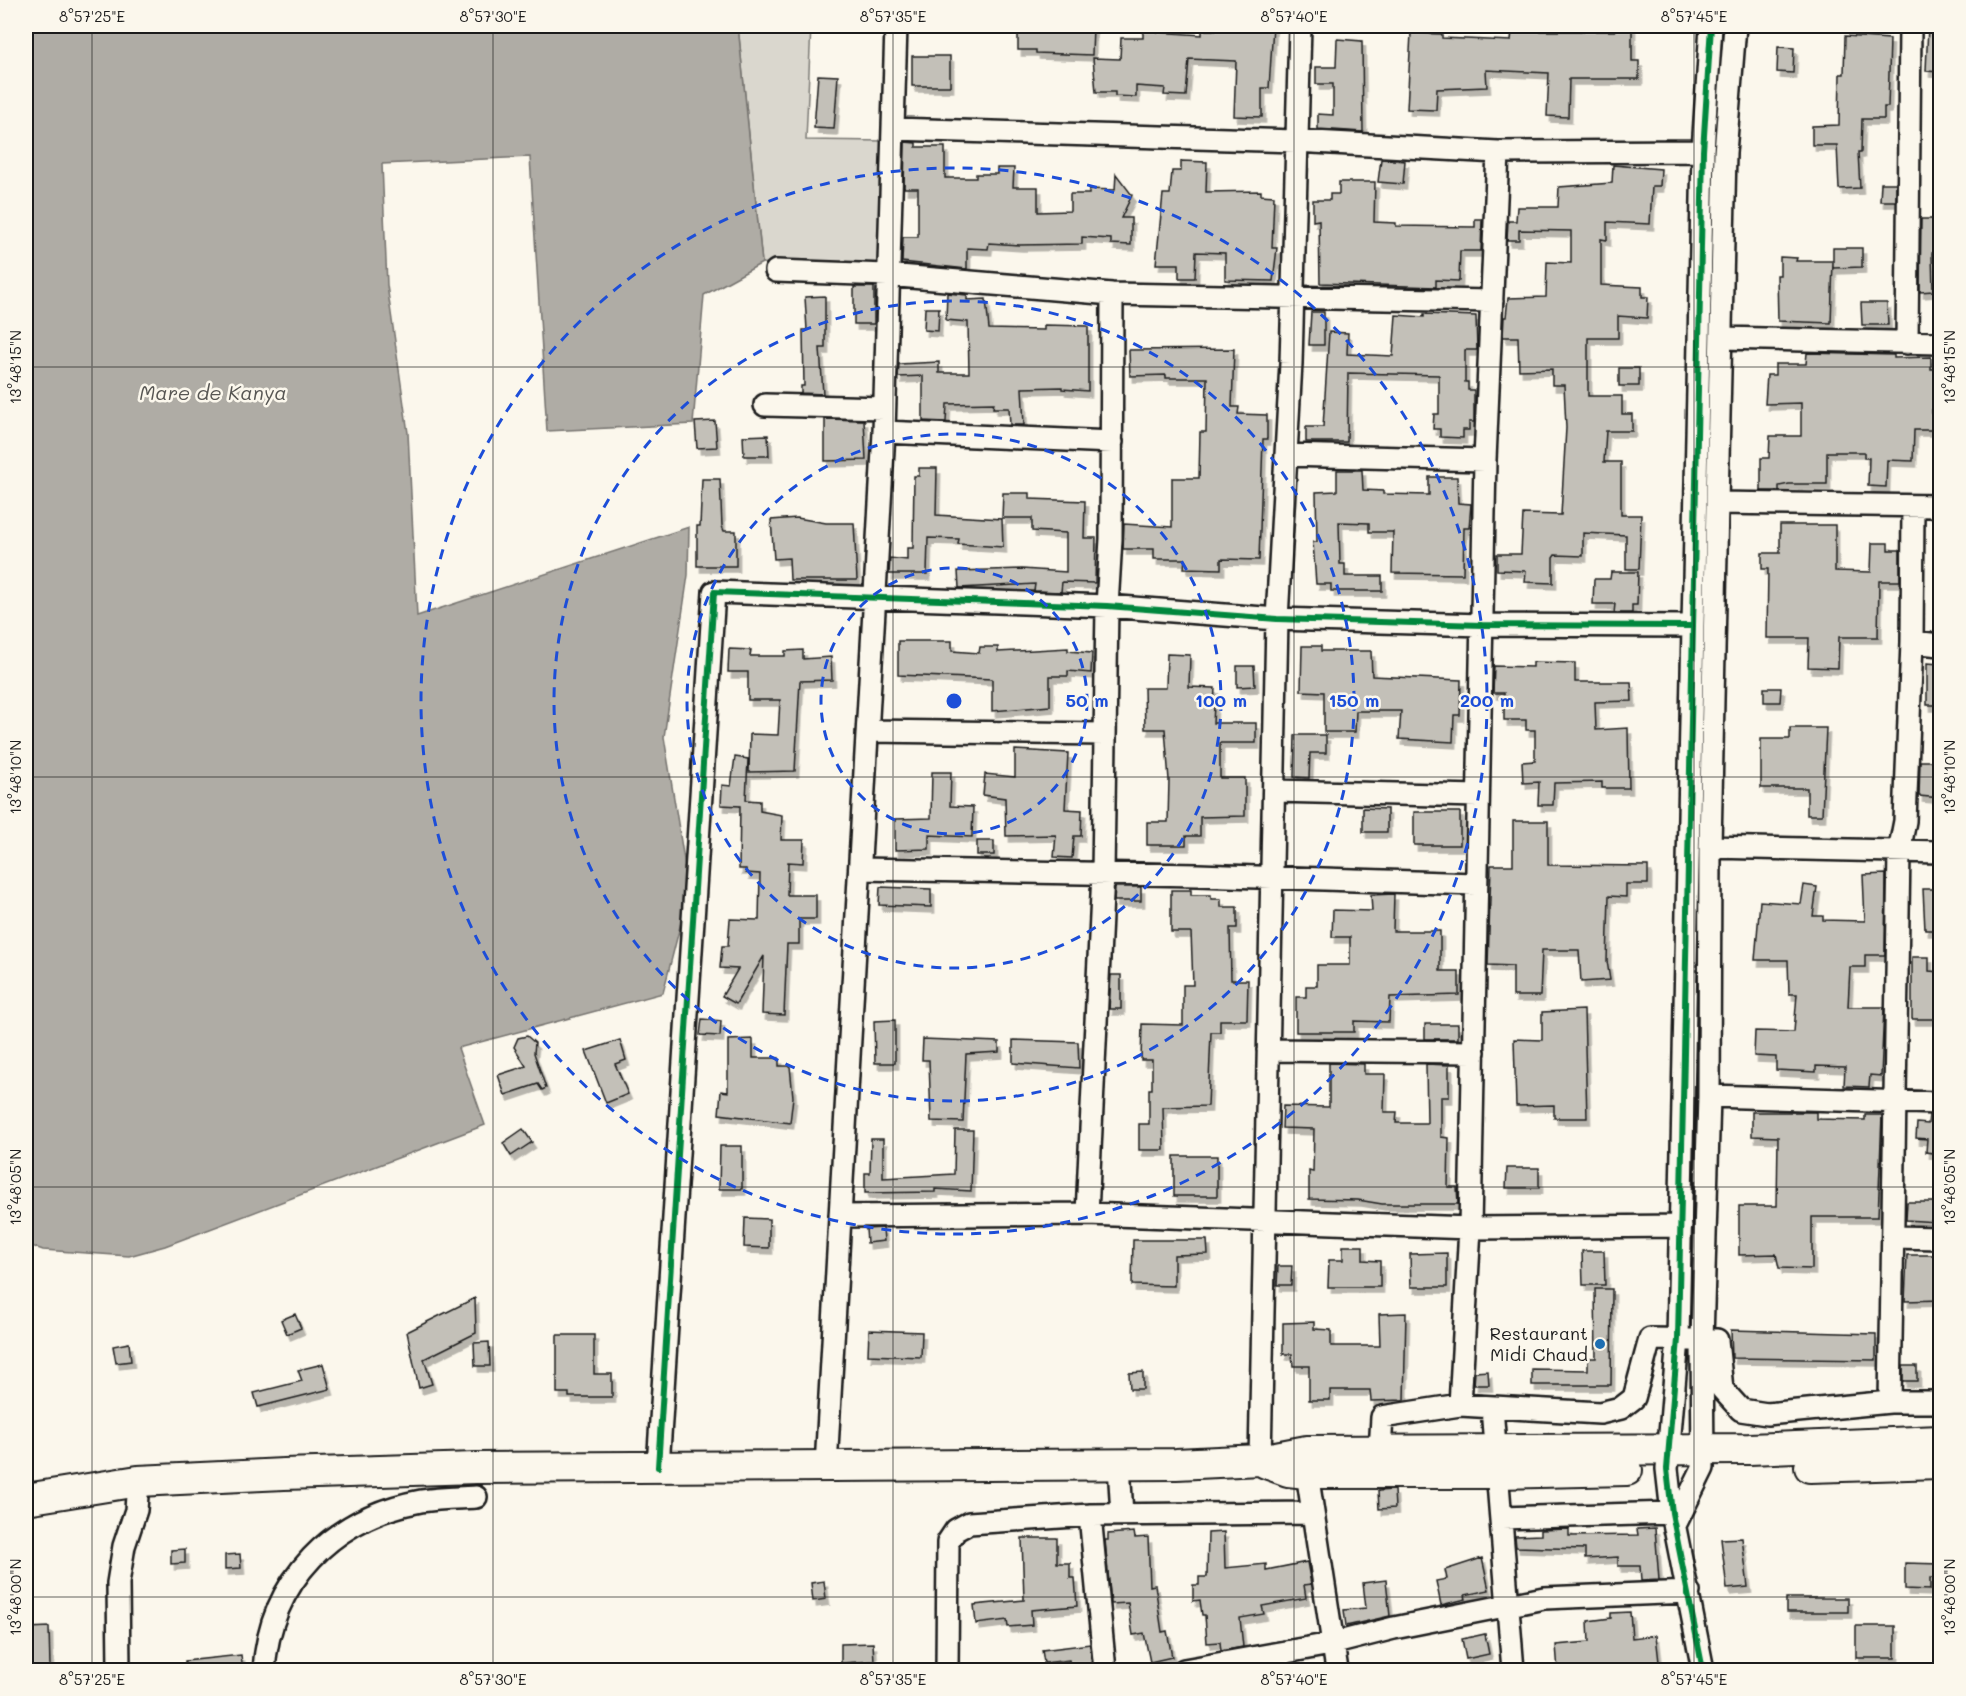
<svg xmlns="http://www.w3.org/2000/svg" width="1966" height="1696" viewBox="0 0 1966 1696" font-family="Mali,sans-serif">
<defs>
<filter id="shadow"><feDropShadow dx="3.5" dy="6" stdDeviation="0" flood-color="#0004"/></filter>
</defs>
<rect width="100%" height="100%" fill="#fbf7ec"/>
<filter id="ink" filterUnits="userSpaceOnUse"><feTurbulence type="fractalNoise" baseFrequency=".0167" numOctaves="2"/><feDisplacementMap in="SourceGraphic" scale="12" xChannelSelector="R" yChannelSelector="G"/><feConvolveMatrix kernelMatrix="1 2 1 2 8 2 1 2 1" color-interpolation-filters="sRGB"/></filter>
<g filter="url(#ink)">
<path fill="#dad7ce" stroke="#7b7a75" stroke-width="1.5" d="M738,26H811L806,140L885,141L880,267L762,263Z"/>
<path fill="#afaca5" stroke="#74726e" stroke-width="1.5" d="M26,26H738L762,263L704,295L693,424L547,431L530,157L382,164L387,285L408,433L417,616L689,527L688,575L664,737L689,891L663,993L458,1048L485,1125L165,1246L129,1256L43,1250L26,1244Z"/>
<path fill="#c3c0b8" stroke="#1c1c1c" stroke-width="1.5" filter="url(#shadow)" d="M1018,26H1093L1092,55L1036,53V50H1018Z
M1143,26H1157V32L1202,35V30H1250V26H1273L1269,88H1262V117L1234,116L1236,61L1189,59L1186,96L1164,95L1165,88L1136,86V97L1115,96V92H1096L1093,58L1120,59L1121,38H1143Z
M1615,26H1632V61H1639V79H1569L1568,117L1547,116L1549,73L1486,70L1487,87L1437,89L1436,110L1407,109L1411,33L1442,34V38L1511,41L1512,31H1615Z
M1928,26H1941V72L1926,71Z
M1845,36L1890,39L1888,107H1884V119H1862L1861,152H1858L1860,188L1839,189L1837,145H1812V126L1839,125L1840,74H1844Z
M1337,39L1362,41L1363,132L1318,129V114L1333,115V84H1316V67H1336Z
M1778,47L1794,48L1793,73L1777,72Z
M912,56H950V86H912Z
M818,75L838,76L834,129L814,128Z
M905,142L916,143V147H945V178H976V174H997V168H1014L1013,187H1038V212L1070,211V194H1089V189L1115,190L1116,174L1132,195L1121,218H1131V245L1111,244V239L1082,237V244L1019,245L989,243L988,249L967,248V269L902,262L903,237H918V188H904Z
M1381,159L1405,161L1403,184L1378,182Z
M1181,161L1207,162L1206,192L1261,191V195L1274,196L1272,248H1277L1273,281L1225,280V253L1196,252L1195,278H1179V264H1156L1163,194H1170L1172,171H1181Z
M1613,165L1661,169L1660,186H1652L1650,224L1607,222V240L1601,239V285L1642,287V297H1648L1647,318L1618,316V338H1588V396H1622V414H1632V431H1606L1604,462H1621V515H1641L1639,569H1626V535L1583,533V556L1555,555L1553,558V583L1525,582L1526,571L1497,570V554H1521L1523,514L1561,515L1566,428L1564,385H1552V369L1519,370L1518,337H1503L1504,317H1506L1508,298L1546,297L1547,262L1571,263V231L1519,230V240H1507L1508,221H1516L1517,207H1558L1559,187L1612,183Z
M1339,182H1375L1374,222L1396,223V226L1475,227V219H1482L1481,251H1460L1459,281L1436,280V287L1320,283L1319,220L1313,221V200H1330V194H1339Z
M1881,183H1896V201H1880Z
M1921,219H1941V253H1932L1933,291L1920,292Z
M1833,248H1862V267L1833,268Z
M1780,257L1797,258L1796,261H1833L1831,323L1778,321L1777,275H1780Z
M854,287H874V324H854Z
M947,293L967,295V300L986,299L989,329L1044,330V325L1088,326V391L1062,389V387L1022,388L1024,425H1010L1009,408H993L994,403L947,404L946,422L923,421V376L898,377L899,364L939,362V373H969L968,322L946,320Z
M825,296V348H820L823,394L801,393V386H804L803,330H807L805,297Z
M1861,303H1887L1888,325H1862Z
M925,308H939L938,331L924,330Z
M1311,312H1324V345H1309Z
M1424,314L1476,316L1477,350H1465V382H1468V390H1474V422H1469V430H1463V438L1440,437V429H1433L1434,414H1439V375L1348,373L1347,442H1306V427H1323L1329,332L1348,333L1347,354L1393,356L1396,315L1424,317Z
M1234,349L1232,407H1239L1238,414L1267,415V439H1263L1259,560L1221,559V569L1184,568L1185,559H1154V549H1123L1124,524L1172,527V478H1199L1200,432H1206L1207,378H1166V375L1130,376L1129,350Z
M1807,353L1894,355V358L1931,357V369H1936V410H1932L1933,430H1914L1913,461L1887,460L1886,487L1868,486L1869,458H1864V452H1827V484H1789L1779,486V491H1761V458H1769L1770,436H1801V403L1765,404L1767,375H1775V364H1806Z
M1619,368H1639V386H1619Z
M825,419L864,420L866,460L825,461Z
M715,421L717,447L697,448L695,422Z
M768,435L769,456H744L743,436Z
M919,468H937L936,515L1002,519L1003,547L958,544L959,539L928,538L927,574H889L890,558L907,560V548H913L914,476H919Z
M1337,470H1362L1363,490L1383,491V494L1429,495V477H1457L1458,503L1471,504L1469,528H1464L1463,574L1392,573L1393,532H1369V523L1339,522L1340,564H1345V576H1382V591H1331V584H1316L1313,542H1317L1316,492L1337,491Z
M702,479H720L722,526L724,531H736V566H697V526H700Z
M1003,493H1030V499L1085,501L1084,538H1096L1095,583L1062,582L1061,592L1034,591L1035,584L959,588L958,571L1022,569L1066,572V533L1032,531V518H1002Z
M797,518L826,523H854L857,580H790L789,558L774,559L771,520Z
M1780,525H1835V571L1871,572L1872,543H1888V550H1900V581H1879L1878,637H1839L1838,668L1808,667L1809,638H1767L1768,569H1762V553H1780Z
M1611,572H1638L1637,605H1632V613H1614L1615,604H1593L1594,579H1610Z
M898,641H952V651L979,653L980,647H998V652L1068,648V651L1092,653L1091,673L1068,671V676H1050V706L992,711V679L898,675Z
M1302,646H1321V651H1371L1372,676L1461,680L1460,715H1454L1453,742L1399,739L1401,711H1356L1355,732H1324V692L1301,691Z
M729,649L751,650L750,656H785V651L803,650V659L831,657L832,680L800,681L795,771L749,772L750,734L778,735L780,700H748V672H728Z
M1167,654L1190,655L1189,687L1215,688L1213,723H1256V743H1220V778H1245V816L1200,817V836H1186V845H1147V822H1168L1169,780L1165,729H1145L1144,688H1166Z
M1533,662L1575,663V682H1631L1632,701L1595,702L1596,730L1628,728L1629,788H1602V782L1554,783L1553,805H1538L1539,782L1523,783L1522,762L1535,761V730H1526V720H1504V693H1493L1494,666L1533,667Z
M1927,663L1940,664L1939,705H1927Z
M1237,666H1254L1255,686L1237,687Z
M1764,688H1781L1780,702H1764Z
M1790,728H1826L1822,815H1807V788H1761V739H1790Z
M1295,735H1326V753H1310L1309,778L1294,777Z
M1015,750L1068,753L1065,809L1082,810L1081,836H1074L1072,858L1054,857L1056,835L1006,836L1005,798L983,795L985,774L1015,777Z
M735,757L748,759L746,800L760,801V811L782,815L781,840H804L803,863L788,862L787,895H816V919H799V944H787L784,1015L762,1014L764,956L736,1004L722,996L738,969L720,968L722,946H728L730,919L759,920L760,874L746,873V869H739L740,806L721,805L722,785L731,786Z
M1920,761H1941V798L1919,796Z
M932,772H951L950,806L973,807L972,837L929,835V849L895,850V819L931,818Z
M1363,808L1387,809V832H1363Z
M1414,812H1460V845H1414Z
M1513,821H1548V865L1648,866V884H1626V897L1609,896L1607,961L1610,980L1581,982L1579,950H1542L1540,996H1513V966L1488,965L1491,865H1513Z
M977,841H994V855H977Z
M1886,874L1885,955H1865V967H1850L1848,1007H1884L1881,1076L1870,1075L1869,1087L1844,1086L1845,1067L1816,1066V1072L1776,1070V1057L1754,1056L1755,1031L1794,1032L1797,994H1789L1788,960H1755L1760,901L1801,904L1804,885L1817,887L1813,916H1823V920L1865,921L1863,875Z
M880,887L931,889V907L879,905Z
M1115,887H1141V901H1114Z
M1923,889H1937L1935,930H1925Z
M1171,890H1191V895H1211V899H1221V907H1237V928H1230L1231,980H1248L1247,1020H1220V1032H1211L1208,1106L1163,1107L1164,1150H1139V1124H1149V1089H1152V1060H1141L1142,1024L1183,1025V985H1193L1191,932H1171Z
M1394,894L1393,931H1440V971H1459V995L1390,997L1389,1022L1354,1021V1032H1296V997H1306V986H1317V965H1350V937H1332L1333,910L1372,911L1371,895Z
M1912,957H1929V971L1941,972V1019H1912Z
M1111,975H1121V1009H1109Z
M1584,1010L1587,1118H1554V1105L1516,1106L1514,1039L1542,1040V1012Z
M702,1019L721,1021L720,1036L700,1035Z
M895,1020V1063H875L874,1021Z
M1425,1024H1458V1039H1425Z
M527,1036L535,1043L534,1053L546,1088L542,1090L538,1084L505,1095L498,1075L526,1066L514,1047L518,1038Z
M753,1039V1058H779V1066H790L793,1097L790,1123L719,1114L721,1091L728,1092V1040Z
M923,1039L999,1042V1052L966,1054L963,1122L931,1121L929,1060H922Z
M620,1040L626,1060L615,1064L628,1094L606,1103L586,1051Z
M1013,1040L1078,1042L1079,1068L1013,1063Z
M1329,1063L1364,1064V1074H1385L1384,1112H1397L1396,1123H1427L1426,1064L1449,1065V1097H1441V1137L1449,1138L1448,1187H1457L1458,1204H1382L1358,1200L1309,1199V1171L1313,1172L1314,1129L1282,1128L1283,1106L1329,1107Z
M1752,1112H1816V1119L1865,1120V1115H1882L1878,1217H1812V1269L1779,1268L1776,1254L1739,1255V1206H1777L1778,1137L1752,1136Z
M1929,1115L1941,1116V1154L1926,1152L1927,1139L1916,1138L1917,1123L1928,1124Z
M523,1129L532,1142L511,1156L503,1143Z
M955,1130H973L971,1191L935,1189V1192L865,1193V1173H870L871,1139H883V1178L954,1174Z
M720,1146H742V1189H719Z
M1174,1156H1217V1196H1174Z
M1507,1168H1539V1188H1506Z
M1907,1202H1938L1937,1222L1906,1220Z
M745,1218L769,1219V1248L744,1247Z
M883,1228L884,1241L867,1243L866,1229Z
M1133,1240H1207L1208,1254L1174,1255V1286L1132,1285Z
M1343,1246H1363V1260L1380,1261V1287H1328L1329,1260H1343Z
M1582,1251H1604L1605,1285H1583Z
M1447,1253V1287H1411L1410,1254Z
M1907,1255H1941V1300L1905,1301Z
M1278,1266H1292L1291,1285H1277Z
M1595,1289H1612L1611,1385H1532V1369L1588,1370V1358H1596Z
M475,1298L476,1333L424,1359L432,1384L419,1388L407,1332Z
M1406,1313L1404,1400L1371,1401L1370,1390H1330V1400H1309V1366H1293L1292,1354H1283V1323L1314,1322V1329L1331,1330V1346H1380L1379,1314Z
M295,1314L301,1328L287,1334L281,1320Z
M869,1330L922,1332L921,1357L868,1355Z
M1731,1330L1876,1334V1360L1732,1358Z
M557,1335H594V1374H612V1397H569V1393H557Z
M489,1342L490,1366H475L474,1343Z
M129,1343L131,1361L116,1363L113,1346Z
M323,1364L330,1389L258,1407L254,1393L302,1381L298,1370Z
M1903,1366H1917V1381H1903Z
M1488,1371L1489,1385H1474L1475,1372Z
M1143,1372V1389H1130L1129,1373Z
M1394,1490L1395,1508L1379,1509L1378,1491Z
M1655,1528L1659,1580L1641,1581L1640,1566H1618V1557L1585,1559V1549L1516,1547L1515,1536L1541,1535V1530L1569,1529V1536L1638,1535L1637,1529Z
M1134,1532L1135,1538L1148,1537L1150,1586L1155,1585L1162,1632L1167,1631L1172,1657L1150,1662L1144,1633L1133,1635L1128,1603L1111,1604L1105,1540H1108V1534Z
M1224,1532L1225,1568L1266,1564V1570L1307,1562L1311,1584L1304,1585L1306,1598L1262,1606L1264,1614L1240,1618L1243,1647L1221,1651L1220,1642L1207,1643L1205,1615H1202L1200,1600L1193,1601V1585H1199V1577H1207L1208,1533Z
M1022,1538H1057V1563H1070V1578H1075L1077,1606L1031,1610L1032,1625L1008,1627L1007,1620L976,1624L974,1605L1024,1600Z
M1742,1538L1748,1587L1727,1589L1721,1539Z
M185,1549V1563L171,1564V1550Z
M240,1554L241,1568L225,1569V1555Z
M1482,1558L1489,1590L1465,1595L1466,1599L1441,1605L1436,1581L1447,1579L1445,1570Z
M1905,1563L1941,1564V1578H1930V1590L1905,1589Z
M1386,1580L1390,1616L1346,1626L1344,1610L1366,1608L1363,1583Z
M824,1581L826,1599L813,1601L811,1583Z
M1786,1598H1848V1612H1786Z
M1630,1612L1632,1638L1656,1635L1660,1671H1558L1556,1645L1589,1642L1588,1621L1611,1618V1613Z
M1856,1626H1895V1658H1856Z
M49,1627L50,1667H26L28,1628Z
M1485,1634L1489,1654L1466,1659L1462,1639Z
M873,1643L874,1661L841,1663V1644Z
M1090,1644L1092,1669L1071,1671L1069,1660L1044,1663L1042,1650Z
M241,1655L243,1671H185V1661Z"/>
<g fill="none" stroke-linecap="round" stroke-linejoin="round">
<defs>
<path id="minor" d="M894,129L1295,141L1498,152L1703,151
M776,271L887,275L1112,294L1492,301
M1721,338L1940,343
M1907,343L1910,26
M765,405L884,408
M884,432L1112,442
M1286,455L1485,460
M1717,503L1940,506
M1912,642L1940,645
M868,731L1104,734
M1275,791L1478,796
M1710,847L1940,852
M860,869L1198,875L1475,884
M1268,1050L1474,1052
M1709,1096L1940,1103
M1087,1214L1103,873L1107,606L1111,539L1112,294
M840,1216L1087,1214L1470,1228L1681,1226
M1893,1237L1940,1238
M1890,1402L1899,852L1905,821L1912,642L1913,506
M1460,1405L1470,1228L1485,460L1498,152
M1492,1408L1513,1670
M1380,1451L1382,1417L1460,1405L1600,1413L1621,1408L1634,1398L1650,1339L1717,1340L1722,1389L1741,1410L1767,1414L1890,1402H1940
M1260,1460L1277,619L1291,363L1300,26
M1119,1465L1122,1515
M658,1467L714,592L1107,606L1277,619L1482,625L1692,626
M826,1467L884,432L896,26
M1307,1473L1337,1670
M1502,1518L1672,1513
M1676,1523L1703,1468L1702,1341L1709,1096L1710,847L1717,503L1725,153L1735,26
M119,1670L118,1583L124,1546L136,1510L138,1481
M264,1670C270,1580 333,1517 421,1501C439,1498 458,1498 476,1497
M947,1670L948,1542L956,1530L969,1523L1090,1515
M1105,1670L1090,1515L1311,1513
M1184,1670L1331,1644L1394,1628L1544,1598L1689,1592
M1703,1670L1672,1513L1667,1469L1678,1339L1703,151L1711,26"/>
<path id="highway" d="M1266,1463L1288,1471L1307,1473H1497L1627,1470
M1810,1467L1940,1463
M26,1499L138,1481L284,1474L476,1468L1176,1464L1260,1460L1307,1451L1749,1449L1940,1441"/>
</defs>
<use href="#minor" stroke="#1c1c1c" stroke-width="26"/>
<use href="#highway" stroke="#1c1c1c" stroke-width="34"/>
<use href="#minor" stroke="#fbf7ec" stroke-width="21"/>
<use href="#highway" stroke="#fbf7ec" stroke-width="30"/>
<defs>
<path id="cycleway" d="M658,1467L714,592L1107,606L1277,619L1482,625L1692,626
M1703,1670L1672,1513L1667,1469L1678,1339L1703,151L1711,26"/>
</defs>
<use href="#cycleway" stroke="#fbf7ec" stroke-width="10"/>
<use href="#cycleway" stroke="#00873e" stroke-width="6"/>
</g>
</g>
<path fill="none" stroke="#1c1c1c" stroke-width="1.5" stroke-opacity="0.45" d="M92,26V1670M493,26V1670M893,26V1670M1294,26V1670M1694,26V1670M26,367H1940M26,777H1940M26,1187H1940M26,1597H1940"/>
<g fill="none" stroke="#1d4ed8" stroke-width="3" stroke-dasharray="10 8">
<circle cx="954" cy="701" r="133"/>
<circle cx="954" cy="701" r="267"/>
<circle cx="954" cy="701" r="400"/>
<circle cx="954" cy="701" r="533"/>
</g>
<circle fill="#1f6fb2" stroke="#fbf7ec" stroke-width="2" cx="1600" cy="1344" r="6"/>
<g text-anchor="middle" stroke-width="5" stroke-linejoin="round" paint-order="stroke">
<g font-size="18" fill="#1c1c1c" stroke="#fbf7ec" text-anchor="end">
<text x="1588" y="1340">Restaurant<tspan x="1588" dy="21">Midi Chaud</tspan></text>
</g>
<g font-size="20" font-style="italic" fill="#575653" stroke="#fbf7ec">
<text x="213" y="400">Mare de Kanya</text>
</g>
</g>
<circle cx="954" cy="701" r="9" fill="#1d4ed8" stroke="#fbf7ec" stroke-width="3"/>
<g font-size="18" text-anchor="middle" font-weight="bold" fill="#1d4ed8" stroke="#fbf7ec" stroke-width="5" stroke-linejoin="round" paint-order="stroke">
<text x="1087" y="707">50 m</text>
<text x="1221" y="707">100 m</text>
<text x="1354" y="707">150 m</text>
<text x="1487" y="707">200 m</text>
</g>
<rect width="1966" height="1696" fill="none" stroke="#fbf7ec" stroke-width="66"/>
<rect x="33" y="33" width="1900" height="1630" fill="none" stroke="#1c1c1c" stroke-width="2"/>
<g font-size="15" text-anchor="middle" fill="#1c1c1c">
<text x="92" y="22">8°57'25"E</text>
<text x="493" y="22">8°57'30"E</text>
<text x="893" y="22">8°57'35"E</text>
<text x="1294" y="22">8°57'40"E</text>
<text x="1694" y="22">8°57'45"E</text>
<text transform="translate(16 367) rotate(-90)" y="5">13°48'15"N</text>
<text transform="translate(1950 367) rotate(-90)" y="5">13°48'15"N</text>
<text transform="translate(16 777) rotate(-90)" y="5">13°48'10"N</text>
<text transform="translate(1950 777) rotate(-90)" y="5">13°48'10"N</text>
<text transform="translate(16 1187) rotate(-90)" y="5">13°48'05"N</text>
<text transform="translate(1950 1187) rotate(-90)" y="5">13°48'05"N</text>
<text transform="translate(16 1597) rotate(-90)" y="5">13°48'00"N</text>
<text transform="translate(1950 1597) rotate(-90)" y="5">13°48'00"N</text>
<text x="92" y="1685">8°57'25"E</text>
<text x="493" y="1685">8°57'30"E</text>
<text x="893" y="1685">8°57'35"E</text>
<text x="1294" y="1685">8°57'40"E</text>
<text x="1694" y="1685">8°57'45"E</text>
</g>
</svg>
